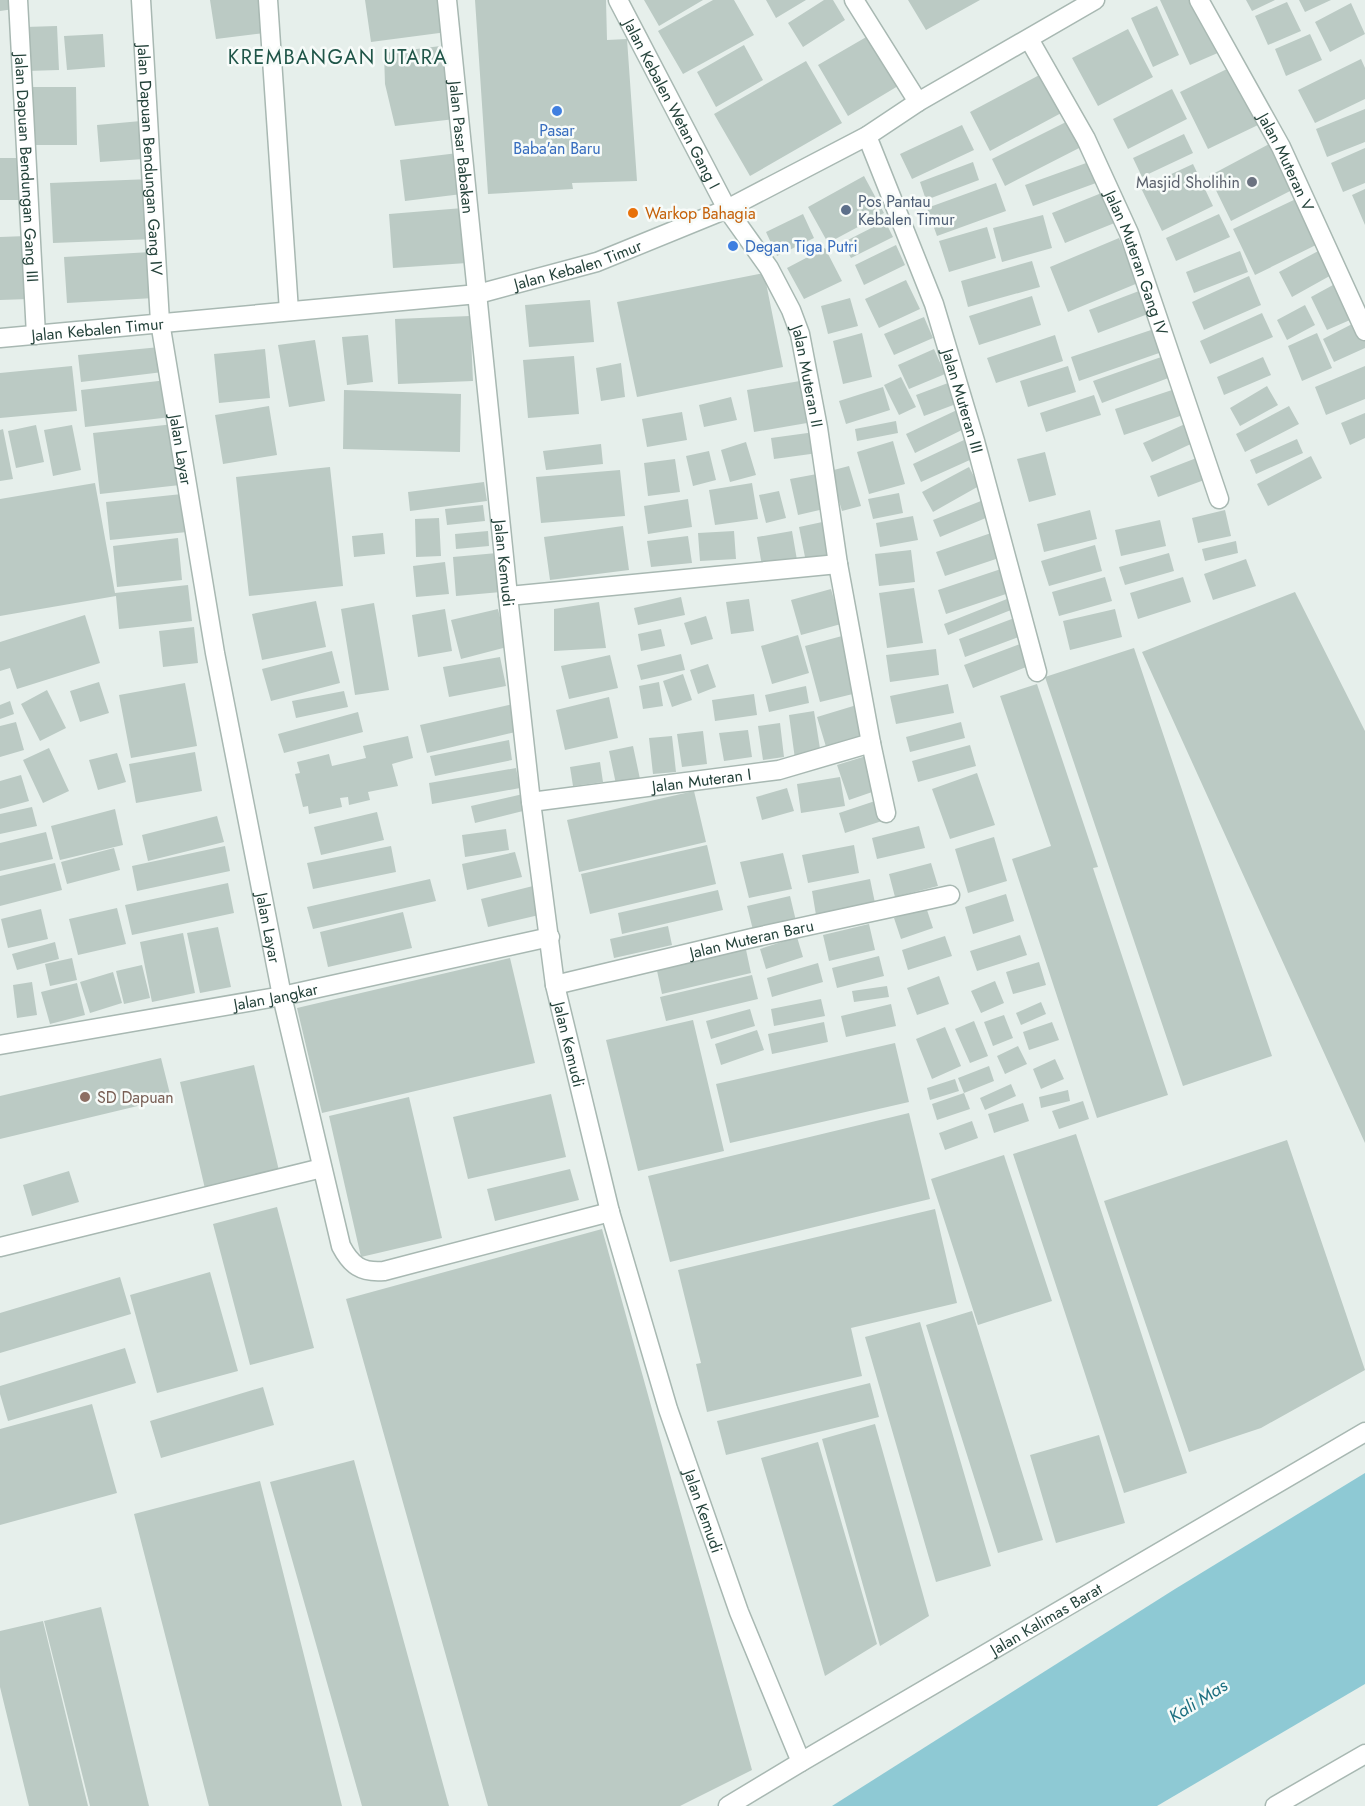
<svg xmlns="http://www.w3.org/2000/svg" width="1365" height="1806" viewBox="0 0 1365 1806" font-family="Jost,sans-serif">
<rect width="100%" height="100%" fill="#e6efeb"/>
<path fill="#8ec9d4" d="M1365,1473V1684L1157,1806H832L1175,1589Z"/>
<path fill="#bbcac4" d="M0,0H13L14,9L0,11Z
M210,0H260L265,33L216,39Z
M365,0H443L447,32L371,42Z
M475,0H606L607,40L627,39L637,181L572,183L573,189L488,194Z
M644,0H703L659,26Z
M713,0H734L754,35L683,74L658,31Z
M766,0H806L776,18Z
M824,0H833L845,20L803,47L788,23Z
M908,0H980L926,30Z
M1160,0H1196L1220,52L1190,65Z
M1246,0H1275L1252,11Z
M1299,0H1331L1305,12Z
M1287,2L1301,31L1268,45L1255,16Z
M1351,3L1365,34L1330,52L1315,22Z
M1157,6L1179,55L1153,67L1131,18Z
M57,26L59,70L27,71L25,27Z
M1128,29L1153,77L1098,106L1072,58Z
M103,34L105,67L67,70L64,36Z
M1310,34L1322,60L1286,76L1275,49Z
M868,36L898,86L848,116L818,65Z
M449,45L455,119L395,126L385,84L384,53Z
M744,45L763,80L716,107L697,72Z
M1361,59L1365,68V99L1315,123L1298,90Z
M806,61L842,123L750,176L714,114Z
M1229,68L1258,125L1208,149L1180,92Z
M1045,72L1065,111L990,151L970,112Z
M29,87H76L77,145H30Z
M1172,89L1187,119L1128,149L1113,119Z
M1365,109V142L1327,157L1316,129Z
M1072,119L1085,145L1005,186L992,159Z
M141,121L144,159L100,162L97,125Z
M962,125L974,150L912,179L900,154Z
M1184,134L1193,153L1142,177L1133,158Z
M1273,142L1296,188L1231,221L1209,176Z
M1365,148V183L1343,192L1331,163Z
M458,153L462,194L405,201L400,160Z
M0,158H23V200H0Z
M973,162L979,180L926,200L920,182Z
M1089,162L1096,183L1033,206L1025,185Z
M1193,164L1213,206L1162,231L1141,188Z
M864,176L884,213L828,243L808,207Z
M151,179L154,239L53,243L50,183Z
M996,183L1006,211L937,236L927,208Z
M1365,189V225L1352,195Z
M1104,192L1117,222L1065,243L1052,213Z
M1298,198L1320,243L1255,275L1233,229Z
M463,208L467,263L393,268L389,214Z
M803,214L814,238L777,256L766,232Z
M1219,214L1230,237L1176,261L1166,238Z
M1043,215L1052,248L1002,262L993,228Z
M885,221L893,237L851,258L842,243Z
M987,227L996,258L949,272L939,241Z
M27,236L29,299L0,300V237Z
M1119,238L1138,283L1068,312L1050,267Z
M896,245L905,265L864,285L855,265Z
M825,248L842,281L804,299L787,268Z
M1322,249L1335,273L1292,297L1279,272Z
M1240,251L1248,272L1194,293L1186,272Z
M151,252L154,298L67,303L64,257Z
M1032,261L1040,287L968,307L961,281Z
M764,273L783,367L637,397L617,302Z
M1249,276L1261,305L1204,330L1192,302Z
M906,280L920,309L879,328L865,299Z
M1333,285L1350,320L1327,330L1311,297Z
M1139,291L1148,314L1098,333L1089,310Z
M1032,296L1041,325L979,345L969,316Z
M850,298L858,326L828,334L821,306Z
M590,300L594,342L529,347L525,305Z
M1305,305L1315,325L1287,340L1277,320Z
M1262,313L1273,337L1210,364L1200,341Z
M470,316L473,381L398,384L395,319Z
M924,317L933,338L894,355L884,334Z
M1356,322L1365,340V348L1334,362L1323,339Z
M1154,329L1162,352L1079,381L1071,357Z
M862,333L872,377L843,384L833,341Z
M1317,333L1332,368L1302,381L1288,346Z
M368,335L373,382L347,385L342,337Z
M1055,335L1063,361L996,383L987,358Z
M315,340L325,401L289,407L278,345Z
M160,347L163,372L81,382L78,355Z
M265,349L270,398L219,403L214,354Z
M934,349L945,374L909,389L898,365Z
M574,356L579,414L528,418L523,360Z
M1164,356L1171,377L1102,403L1093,381Z
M1263,357L1271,375L1224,395L1217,377Z
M621,363L625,397L601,401L596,368Z
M72,366L77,411L0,418V373Z
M1068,366L1076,392L1028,407L1020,381Z
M1365,366V399L1326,415L1315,387Z
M901,377L916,407L899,415L884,385Z
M167,380L171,417L85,427L81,390Z
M800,381L807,423L754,432L747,390Z
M948,383L956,404L924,416L916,395Z
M1267,386L1278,405L1240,426L1230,408Z
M883,387L890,410L846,424L839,401Z
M1178,388L1186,414L1124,435L1115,409Z
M344,390L461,394L460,452L343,449Z
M1094,395L1101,415L1046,432L1040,413Z
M731,397L737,420L704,427L699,405Z
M269,406L277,455L223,464L215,415Z
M1289,406L1299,424L1245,452L1236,434Z
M957,410L966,428L915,453L906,434Z
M682,412L687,440L647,447L642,419Z
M1365,413V438L1350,445L1341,423Z
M896,421L898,433L857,441L855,429Z
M174,424L180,485L100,494L93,433Z
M1185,424L1193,443L1152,462L1143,443Z
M36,425L44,462L16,468L8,431Z
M72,425L81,470L53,476L44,430Z
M3,429L13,479L0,481V430Z
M815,432L818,453L774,459L771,438Z
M1297,439L1303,453L1256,474L1250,460Z
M964,440L972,459L921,482L913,464Z
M893,441L905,484L869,494L857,452Z
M746,442L756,475L730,482L721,450Z
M601,444L603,464L546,470L543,451Z
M709,451L716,480L693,486L686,456Z
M1045,452L1056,495L1029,502L1017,459Z
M1311,456L1322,478L1268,506L1257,484Z
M1199,457L1207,479L1158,497L1150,476Z
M675,459L680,492L648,496L644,463Z
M849,466L861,506L842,511L830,471Z
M330,467L343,586L249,596L236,477Z
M969,467L979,486L933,512L922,492Z
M620,470L625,516L541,523L536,477Z
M817,474L824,509L798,515L790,479Z
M484,482L487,501L410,511L408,492Z
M95,483L115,593L188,585L192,621L119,629L116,596L0,616V499Z
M752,483L758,519L715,525L709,490Z
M779,491L786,518L766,523L759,495Z
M899,493L903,513L873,519L868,499Z
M182,494L187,532L110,540L106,502Z
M688,499L692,527L648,534L644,506Z
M986,499L993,515L940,537L933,520Z
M483,505L485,521L447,525L445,509Z
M1090,510L1097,539L1044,552L1037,524Z
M1225,510L1231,536L1198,543L1192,518Z
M913,516L918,540L880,547L876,523Z
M439,518L441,556L416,557L415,519Z
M1160,520L1166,546L1121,556L1115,530Z
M827,521L834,557L806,562L799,527Z
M623,526L629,570L550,580L544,537Z
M488,531L489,546L456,549L455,534Z
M734,531L736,559L700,561L698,533Z
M792,531L797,560L762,566L757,537Z
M994,532L1002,557L945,576L936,552Z
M383,533L385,554L354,557L352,536Z
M688,536L692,563L651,567L647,541Z
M178,538L182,580L117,587L113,546Z
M1236,541L1238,553L1205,561L1202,549Z
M1095,545L1102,571L1049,586L1041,561Z
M911,550L915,582L879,586L875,554Z
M497,553L501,592L456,596L453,557Z
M1169,553L1174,571L1125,585L1119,567Z
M1246,559L1256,586L1213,600L1204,574Z
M445,562L449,594L416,597L413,566Z
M1004,568L1012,592L946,614L938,590Z
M1105,577L1112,601L1059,616L1052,592Z
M1183,577L1191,602L1138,619L1130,593Z
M914,588L923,643L887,648L879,593Z
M831,589L841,624L801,635L791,600Z
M1295,592L1365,731V1143L1142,652Z
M681,597L685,615L638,625L634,608Z
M1012,597L1016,608L948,635L944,624Z
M749,599L754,631L731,634L726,602Z
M316,601L326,647L262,660L252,614Z
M599,602L606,648L554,651V609Z
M374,603L389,690L355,695L341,609Z
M445,609L452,651L418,657L412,615Z
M498,609L507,647L461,659L451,620Z
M1115,609L1122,637L1070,650L1063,621Z
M85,615L100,663L17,689L10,668L0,671V642Z
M706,616L713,639L691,645L684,623Z
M1017,617L1024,635L965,657L959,639Z
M194,627L198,663L163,667L159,631Z
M661,629L665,646L641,651L638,634Z
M798,635L809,673L772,684L761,646Z
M842,636L857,693L820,702L805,646Z
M1025,642L1034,664L973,688L964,665Z
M1134,648L1272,1056L1183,1086L1045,677Z
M936,649L939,675L890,682L886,655Z
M332,651L340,683L271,701L262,669Z
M681,654L685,670L641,680L637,665Z
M610,655L618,688L569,699L561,666Z
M500,657L506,686L449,697L443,667Z
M708,664L716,687L698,694L690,670Z
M683,674L692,700L672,707L663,681Z
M99,682L109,713L80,722L70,691Z
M659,682L663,706L643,709L639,686Z
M185,683L197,746L131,758L119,695Z
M948,684L954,713L896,724L890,696Z
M1037,684L1098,867L1093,868L1168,1095L1097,1118L1012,859L1051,846L1000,696Z
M806,686L809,703L769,712L765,695Z
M47,690L66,728L40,741L21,704Z
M344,691L348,707L296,718L292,701Z
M754,694L757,715L715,721L712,700Z
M609,697L618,738L565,750L556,710Z
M10,701L14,714L0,719V705Z
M513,704L520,731L427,753L420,725Z
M860,704L868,737L827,750L817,717Z
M814,711L821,755L795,759L789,715Z
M358,712L363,732L284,753L278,734Z
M16,722L24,750L0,757V726Z
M961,722L965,738L910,752L906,737Z
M780,723L784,757L763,760L758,726Z
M748,730L752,757L724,761L719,733Z
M703,731L707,764L682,767L677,734Z
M408,736L413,758L392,764L398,786L368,792L370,800L349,805L348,797L340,798L342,807L309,814L308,806L303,807L295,774L300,773L297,762L329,754L332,766L366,758L363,746Z
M672,736L676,772L653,774L649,738Z
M509,740L512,760L435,776L430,756Z
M970,745L976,766L918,782L912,761Z
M633,746L640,779L616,784L609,751Z
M49,748L69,791L43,803L23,760Z
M195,752L202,791L136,803L129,764Z
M117,753L126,782L98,790L89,760Z
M866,756L878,790L849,800L837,765Z
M600,762L603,782L573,786L570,767Z
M516,768L520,788L432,804L429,783Z
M977,773L995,825L950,839L932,789Z
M21,775L29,801L0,809V781Z
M840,777L845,806L801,813L797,784Z
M787,788L794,811L762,820L756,797Z
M694,791L706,842L579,872L567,820Z
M523,794L527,810L475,823L471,806Z
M875,801L882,821L845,833L839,813Z
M32,807L37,826L0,834V814Z
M115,809L123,845L60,860L51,826Z
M377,812L384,840L321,855L314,827Z
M217,816L224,842L148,861L142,835Z
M919,826L925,848L877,859L872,838Z
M506,829L509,850L465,857L462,835Z
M46,832L53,859L0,871V843Z
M994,837L1007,881L968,893L955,849Z
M707,845L716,884L590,914L581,874Z
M854,845L859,873L808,883L802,855Z
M225,846L230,871L137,891L132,866Z
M391,846L396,872L313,889L307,863Z
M114,848L120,870L67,884L61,862Z
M515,852L522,877L467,890L462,864Z
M783,853L792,889L749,898L740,862Z
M55,863L62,890L0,906V876Z
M931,863L938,886L895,897L889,874Z
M430,879L436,901L313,929L307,907Z
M870,879L875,903L816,915L812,891Z
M228,883L234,913L132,935L125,905Z
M533,886L539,915L488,927L481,899Z
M718,890L723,910L622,934L618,913Z
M1006,894L1014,921L973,934L965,907Z
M790,896L796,921L753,930L747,906Z
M926,907L933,928L901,939L894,918Z
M117,908L126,944L78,955L69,919Z
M41,909L48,939L8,948L1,919Z
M403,912L412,948L328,967L320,932Z
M869,924L875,950L829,961L823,935Z
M668,926L672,945L614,958L610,939Z
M218,927L231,987L200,993L187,933Z
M183,933L195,993L152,1002L140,942Z
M1020,935L1027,955L977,971L970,951Z
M945,936L952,956L908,970L902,950Z
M797,937L803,957L766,969L760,949Z
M55,942L59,959L17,970L12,954Z
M745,945L751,973L662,994L656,966Z
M879,956L884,976L837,988L832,968Z
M72,958L77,980L50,986L45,964Z
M510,958L535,1063L322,1113L297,1008Z
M1039,962L1046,985L1013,994L1006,972Z
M818,963L823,982L772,997L767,978Z
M142,965L150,998L124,1004L116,971Z
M113,972L122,1003L90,1013L80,982Z
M752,975L758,999L666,1021L660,997Z
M939,976L949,1004L917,1015L907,988Z
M995,981L1004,1003L981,1013L971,991Z
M32,982L37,1015L17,1018L13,985Z
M77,983L85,1015L50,1024L41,992Z
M887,986L889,997L854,1002L852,991Z
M821,999L825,1016L774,1026L771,1009Z
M1041,1002L1046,1014L1021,1025L1016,1013Z
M891,1004L896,1026L846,1037L841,1016Z
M750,1009L755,1026L711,1039L706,1021Z
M1004,1015L1013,1038L993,1046L984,1022Z
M693,1020L724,1151L638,1171L606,1040Z
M974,1021L988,1056L970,1063L955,1029Z
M824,1022L828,1042L772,1054L768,1034Z
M1052,1022L1059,1040L1029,1050L1023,1032Z
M945,1027L961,1066L932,1079L916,1039Z
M757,1030L764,1050L721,1065L715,1044Z
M895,1043L909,1102L730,1143L716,1084Z
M1018,1046L1027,1064L1005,1074L997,1056Z
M161,1058L171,1098L0,1139V1096Z
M1055,1059L1064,1079L1041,1089L1033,1069Z
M254,1065L280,1175L206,1193L180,1082Z
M989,1066L994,1081L964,1093L958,1078Z
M955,1079L959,1091L930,1100L927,1088Z
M1011,1084L1016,1096L985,1110L980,1098Z
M1068,1090L1070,1101L1041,1108L1039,1097Z
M964,1093L970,1109L937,1120L932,1104Z
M551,1094L566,1157L468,1179L453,1117Z
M409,1097L442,1238L361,1257L329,1116Z
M1083,1101L1089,1119L1059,1129L1052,1111Z
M1023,1103L1029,1121L994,1133L988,1114Z
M909,1113L930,1199L670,1262L648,1176Z
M972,1121L978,1138L945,1150L939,1133Z
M1076,1134L1187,1473L1124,1493L1013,1154Z
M1287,1140L1365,1370L1261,1428L1189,1452L1104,1201Z
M1004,1155L1052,1301L978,1325L931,1179Z
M570,1169L579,1200L495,1221L487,1189Z
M69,1171L79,1202L32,1216L23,1185Z
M277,1207L314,1348L250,1365L213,1224Z
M935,1209L957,1303L851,1328L862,1376L707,1412L696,1364L701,1363L678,1270Z
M602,1229L752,1770L680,1806H488L346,1299Z
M210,1272L238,1371L157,1393L130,1295Z
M120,1277L131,1314L0,1353V1313Z
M972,1311L1043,1540L998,1553L926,1325Z
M920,1322L991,1566L936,1582L865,1337Z
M125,1348L136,1383L8,1421L0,1394V1386Z
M870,1383L879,1417L726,1455L717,1421Z
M263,1387L274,1425L161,1458L150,1421Z
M92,1404L117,1493L0,1525V1429Z
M875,1424L929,1616L880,1646L822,1439Z
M1099,1435L1125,1523L1056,1543L1030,1455Z
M818,1442L877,1644L825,1676L761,1458Z
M354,1460L449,1806H362L270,1482Z
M260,1481L342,1806H209L134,1514Z
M101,1607L149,1806H90L44,1621Z
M43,1621L88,1806H29L0,1687V1631Z"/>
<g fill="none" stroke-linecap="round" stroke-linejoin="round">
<defs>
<g id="minor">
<path id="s1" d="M18,0L36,335"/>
<path id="s2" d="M141,0L160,322L215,653L282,996L341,1246C351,1265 361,1273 384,1271L610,1212"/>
<path d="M268,0L289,311"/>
<path id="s3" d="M447,0L508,596L531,802L555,985L610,1212L668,1409L739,1612L801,1762"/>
<path id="s4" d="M618,0L727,209L769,268L791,310L800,334L818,428L838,564L871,743L886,813"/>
<path d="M854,0L918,102"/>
<path id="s5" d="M1199,0L1281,147L1365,331"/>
<path id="s6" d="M1029,39L1086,139L1129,233L1219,499"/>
<path id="s7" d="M867,136L934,304L975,441L1037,672"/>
<path d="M508,596L838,564"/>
<path id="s8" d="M531,802L779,770L871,743"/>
<path id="s9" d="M555,985L752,938L950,895"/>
<path id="s10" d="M0,1045L282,996L550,937"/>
<path d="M0,1247L322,1168"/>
<path d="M1275,1806L1365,1754"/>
</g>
<g id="tertiary">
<path id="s11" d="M0,338L478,294L597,262L727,209L867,136L918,102L1095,0"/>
<path id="s12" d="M728,1806L801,1762L1365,1432"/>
</g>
</defs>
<use href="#minor" stroke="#a8b8b2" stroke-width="21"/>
<use href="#tertiary" stroke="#a8b8b2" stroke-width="21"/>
<use href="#minor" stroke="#fff" stroke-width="18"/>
<use href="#tertiary" stroke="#fff" stroke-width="18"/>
</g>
<g fill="#3f7fe0" stroke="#f7fbf9" stroke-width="2">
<circle cx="557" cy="111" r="6"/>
<circle cx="733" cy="246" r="6"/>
</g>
<circle fill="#6b7280" stroke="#f7fbf9" stroke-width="2" cx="1252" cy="182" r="6"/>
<circle fill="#5c6f8a" stroke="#f7fbf9" stroke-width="2" cx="846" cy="210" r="6"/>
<circle fill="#e8710a" stroke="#f7fbf9" stroke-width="2" cx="633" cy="213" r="6"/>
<circle fill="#8d6e63" stroke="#f7fbf9" stroke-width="2" cx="85" cy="1097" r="6"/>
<g text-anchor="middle" stroke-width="5" stroke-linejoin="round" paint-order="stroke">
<g font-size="16" fill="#24423a" stroke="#f7fbf9">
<text dy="6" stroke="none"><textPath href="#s4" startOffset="117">Jalan Kebalen Wetan Gang I</textPath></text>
<text dy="6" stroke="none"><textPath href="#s3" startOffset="148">Jalan Pasar Babakan</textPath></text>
<text dy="6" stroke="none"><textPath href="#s2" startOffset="160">Jalan Dapuan Bendungan Gang IV</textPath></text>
<text dy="6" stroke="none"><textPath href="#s5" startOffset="184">Jalan Muteran V</textPath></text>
<text dy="6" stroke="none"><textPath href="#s1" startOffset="168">Jalan Dapuan Bendungan Gang III</textPath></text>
<text dy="6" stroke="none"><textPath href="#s6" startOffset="249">Jalan Muteran Gang IV</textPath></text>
<text dy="6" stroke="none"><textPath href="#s11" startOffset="584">Jalan Kebalen Timur</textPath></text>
<text dy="6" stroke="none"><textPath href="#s11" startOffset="98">Jalan Kebalen Timur</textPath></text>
<text dy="6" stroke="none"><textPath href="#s4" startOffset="424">Jalan Muteran II</textPath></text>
<text dy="6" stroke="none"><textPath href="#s7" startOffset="282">Jalan Muteran III</textPath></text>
<text dy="6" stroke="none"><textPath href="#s2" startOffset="452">Jalan Layar</textPath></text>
<text dy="6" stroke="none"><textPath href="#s3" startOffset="566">Jalan Kemudi</textPath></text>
<text dy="6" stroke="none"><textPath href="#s8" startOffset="172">Jalan Muteran I</textPath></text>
<text dy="6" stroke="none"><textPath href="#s2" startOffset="938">Jalan Layar</textPath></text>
<text dy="6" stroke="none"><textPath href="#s9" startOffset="202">Jalan Muteran Baru</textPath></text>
<text dy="6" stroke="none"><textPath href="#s10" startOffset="280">Jalan Jangkar</textPath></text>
<text dy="6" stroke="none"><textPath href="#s3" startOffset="1052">Jalan Kemudi</textPath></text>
<text dy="6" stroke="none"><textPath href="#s3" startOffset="1538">Jalan Kemudi</textPath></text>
<text dy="6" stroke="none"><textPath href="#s12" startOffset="369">Jalan Kalimas Barat</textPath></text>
</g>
<g font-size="16" fill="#366cbe" stroke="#f7fbf9">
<text x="557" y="136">Pasar<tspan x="557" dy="18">Baba'an Baru</tspan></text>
<text x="745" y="252" text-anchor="start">Degan Tiga Putri</text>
</g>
<g font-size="16" fill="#5b616d" stroke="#f7fbf9" text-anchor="end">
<text x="1240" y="188">Masjid Sholihin</text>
</g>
<g font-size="16" fill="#4e5e75" stroke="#f7fbf9" text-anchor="start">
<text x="858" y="207">Pos Pantau<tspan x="858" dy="18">Kebalen Timur</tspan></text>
</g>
<g font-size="16" fill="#c56008" stroke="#f7fbf9" text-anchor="start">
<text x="645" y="219">Warkop Bahagia</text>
</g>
<g font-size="16" fill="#785e54" stroke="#f7fbf9" text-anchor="start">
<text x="97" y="1103">SD Dapuan</text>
</g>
<g font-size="18" font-style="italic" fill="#1c6f80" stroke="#f7fbf9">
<text transform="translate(1198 1701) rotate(-32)" y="6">Kali Mas</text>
</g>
<g font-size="20" letter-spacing="1.5" fill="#1f5548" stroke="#f7fbf9">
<text x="338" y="64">KREMBANGAN UTARA</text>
</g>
</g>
</svg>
